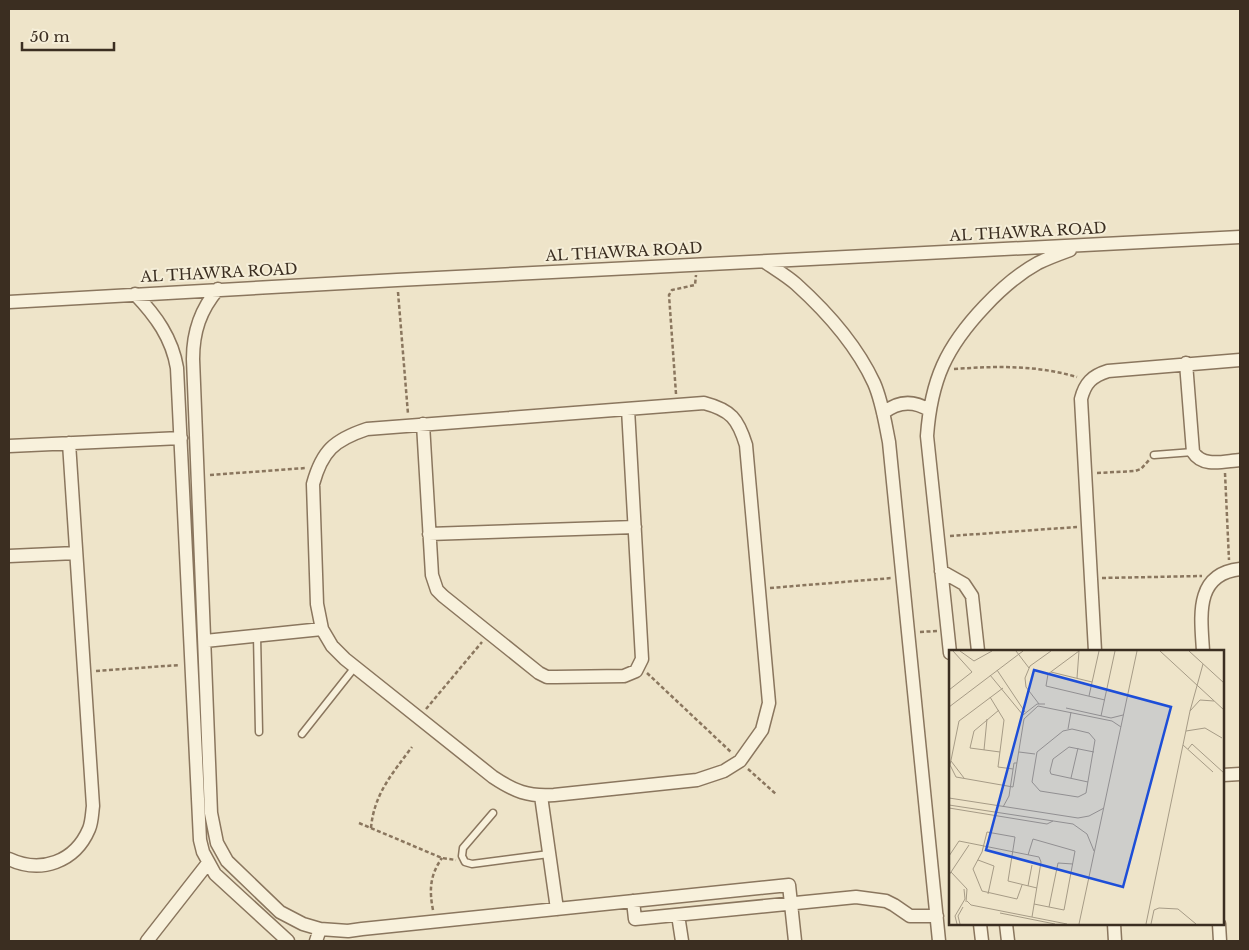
<svg xmlns="http://www.w3.org/2000/svg" width="1249" height="950" viewBox="0 0 1249 950" font-family="'Libre Baskerville',serif">
<rect width="100%" height="100%" fill="#eee4c9"/>
<g fill="none" stroke-linecap="round" stroke-linejoin="round">
<defs>
<path id="service" d="M1154,455L1193,452
M257,635L259,732
M302,734L355,667
M493,813L463,848L462,856L465,862L472,864L549,854"/>
<path id="minor" d="M765,262C775,269 787,276 796,284C827,312 856,344 874,383C882,401 885,422 889,442L939,941
M218,289C200,310 193,332 193,359L211,813L217,843L227,861L280,912L303,924L320,929L348,931L362,929L789,885L795,941
M135,294C156,316 172,338 177,368L200,840L203,852L215,874L288,941
M9,302L397,280L1240,237
M1186,363L1193,452C1203,468 1224,461 1240,460
M704,403C731,410 738,419 746,445L769,703L762,730L740,761L724,771L697,780L554,795C528,797 514,791 493,777L345,659L332,646L322,629L317,604L313,484C322,451 334,440 367,429Z
M883,413C898,401 913,400 929,410
M423,424L432,575L437,590L443,596L539,673L547,677H556L624,676L636,671L642,659L628,409
M9,446L181,438
M429,534L635,527
M9,556L76,553
M941,571L964,584L972,596L978,651
M205,641L322,629
M1095,651L1081,399C1085,383 1092,376 1108,371L1240,360
M1203,651C1201,617 1194,574 1240,569
M950,653L927,436C931,380 946,347 985,306C1000,290 1018,274 1038,263C1048,258 1059,254 1070,250
M1223,775L1240,774
M541,796L557,909
M9,859C41,874 75,862 89,829C92,822 92,813 93,806L69,443
M633,901L635,919L856,897L886,901L894,905L910,916H937
M678,915L682,941
M980,924L982,941
M1006,924L1008,941
M1114,924L1115,941
M1219,924L1220,941
M147,941L208,863
M316,941L320,929"/>
</defs>
<use href="#service" stroke="#8a765e" stroke-width="9"/>
<use href="#minor" stroke="#8a765e" stroke-width="15"/>
<path stroke="#8a765e" stroke-width="2.5" stroke-dasharray="4 2.5" stroke-linecap="butt" d="M398,292L408,414
M954,369C997,366 1036,365 1077,377
M676,394L669,295L672,290L695,285L696,275
M1097,473L1135,471L1141,469L1149,460
M1225,473L1229,560
M210,475L306,468
M950,536L1077,527
M1102,578L1202,576
M770,588L892,578
M920,632L937,631
M96,671L180,665
M647,673L732,753
M426,709L482,642
M748,769L777,795
M359,823L442,858L456,860
M371,828C374,794 392,774 412,747
M433,910C429,890 430,875 442,858"/>
<use href="#service" stroke="#f8f1dc" stroke-width="6"/>
<use href="#minor" stroke="#f8f1dc" stroke-width="12"/>
</g>
<g text-anchor="middle" stroke-width="4" stroke-linejoin="round" paint-order="stroke">
<g font-size="15" fill="#3b2e21" stroke="#f5eed8">
<text transform="translate(1028 232) rotate(-3)" y="5">AL THAWRA ROAD</text>
<text transform="translate(624 252) rotate(-3)" y="5">AL THAWRA ROAD</text>
<text transform="translate(219 273) rotate(-3)" y="5">AL THAWRA ROAD</text>
</g>
</g>
<g transform="translate(949 650)">
<rect width="275" height="275" fill="#eee4c9"/>
<path fill="none" stroke="#a69b86" stroke-width="1" d="M11,1L25,11L43,1M67,1L80,18M130,1L99,24L97,36L156,50M211,1L275,60M240,1L275,33M48,20L76,62M102,22L143,32M41,25L74,65M128,28L130,1M54,38L10,71L1,115L7,127L64,137L75,69L89,56L163,71L172,77M0,40L23,22L4,1M140,46L150,1M41,47L55,70L49,117L64,119M90,54L77,37L76,28L81,16L102,1M0,57L74,1M117,58L162,68L174,65M50,60L25,81L21,98L51,102M241,61L251,50L265,51M74,65L88,54H96M152,66L166,1M119,79L122,62M123,79L140,83L146,90L137,143L129,147L91,141L83,132L88,102L114,81ZM237,81L256,78L273,88M234,95L264,122M239,99L243,94L275,123M35,100L38,69M70,102L86,104M2,111L15,128M122,128L129,98M139,132L102,124L101,121L104,109L120,97L145,102M0,148L129,168L140,166L155,158M0,155L124,174L138,184L145,201M54,157L60,146L65,113H68M0,158L98,174L104,171M79,205L84,189L126,201L115,260L85,254M0,206L10,191L90,207L92,212L83,267M29,210L45,216L39,244M2,222L18,239L17,252M0,225L20,195M73,235L68,249L33,241L24,219L33,202L38,182L66,187L59,231L88,238M79,236L83,215M18,251L22,255L118,274M100,257L109,213L124,214M51,263L106,274M8,274L6,266L16,249L15,239M11,274L9,266L14,257M130,274L188,1M197,274L241,61L254,14M202,274L205,260L210,258L229,259L247,274"/>
<path fill="#1d4ed8" fill-opacity="0.15" stroke="#1d4ed8" stroke-width="2.5" d="M85,20L222,57L174,237L37,200Z"/>
<rect width="275" height="275" fill="none" stroke="#3b2e21" stroke-width="2.5"/>
</g>
<rect width="1249" height="950" fill="none" stroke="#3b2e21" stroke-width="20"/>
<path d="M22 42v8h92v-8" fill="none" stroke="#3b2e21" stroke-width="2.5"/>
<text x="30" y="42" font-size="15" fill="#3b2e21" stroke="#f5eed8" stroke-width="4" paint-order="stroke">50 m</text>
</svg>
